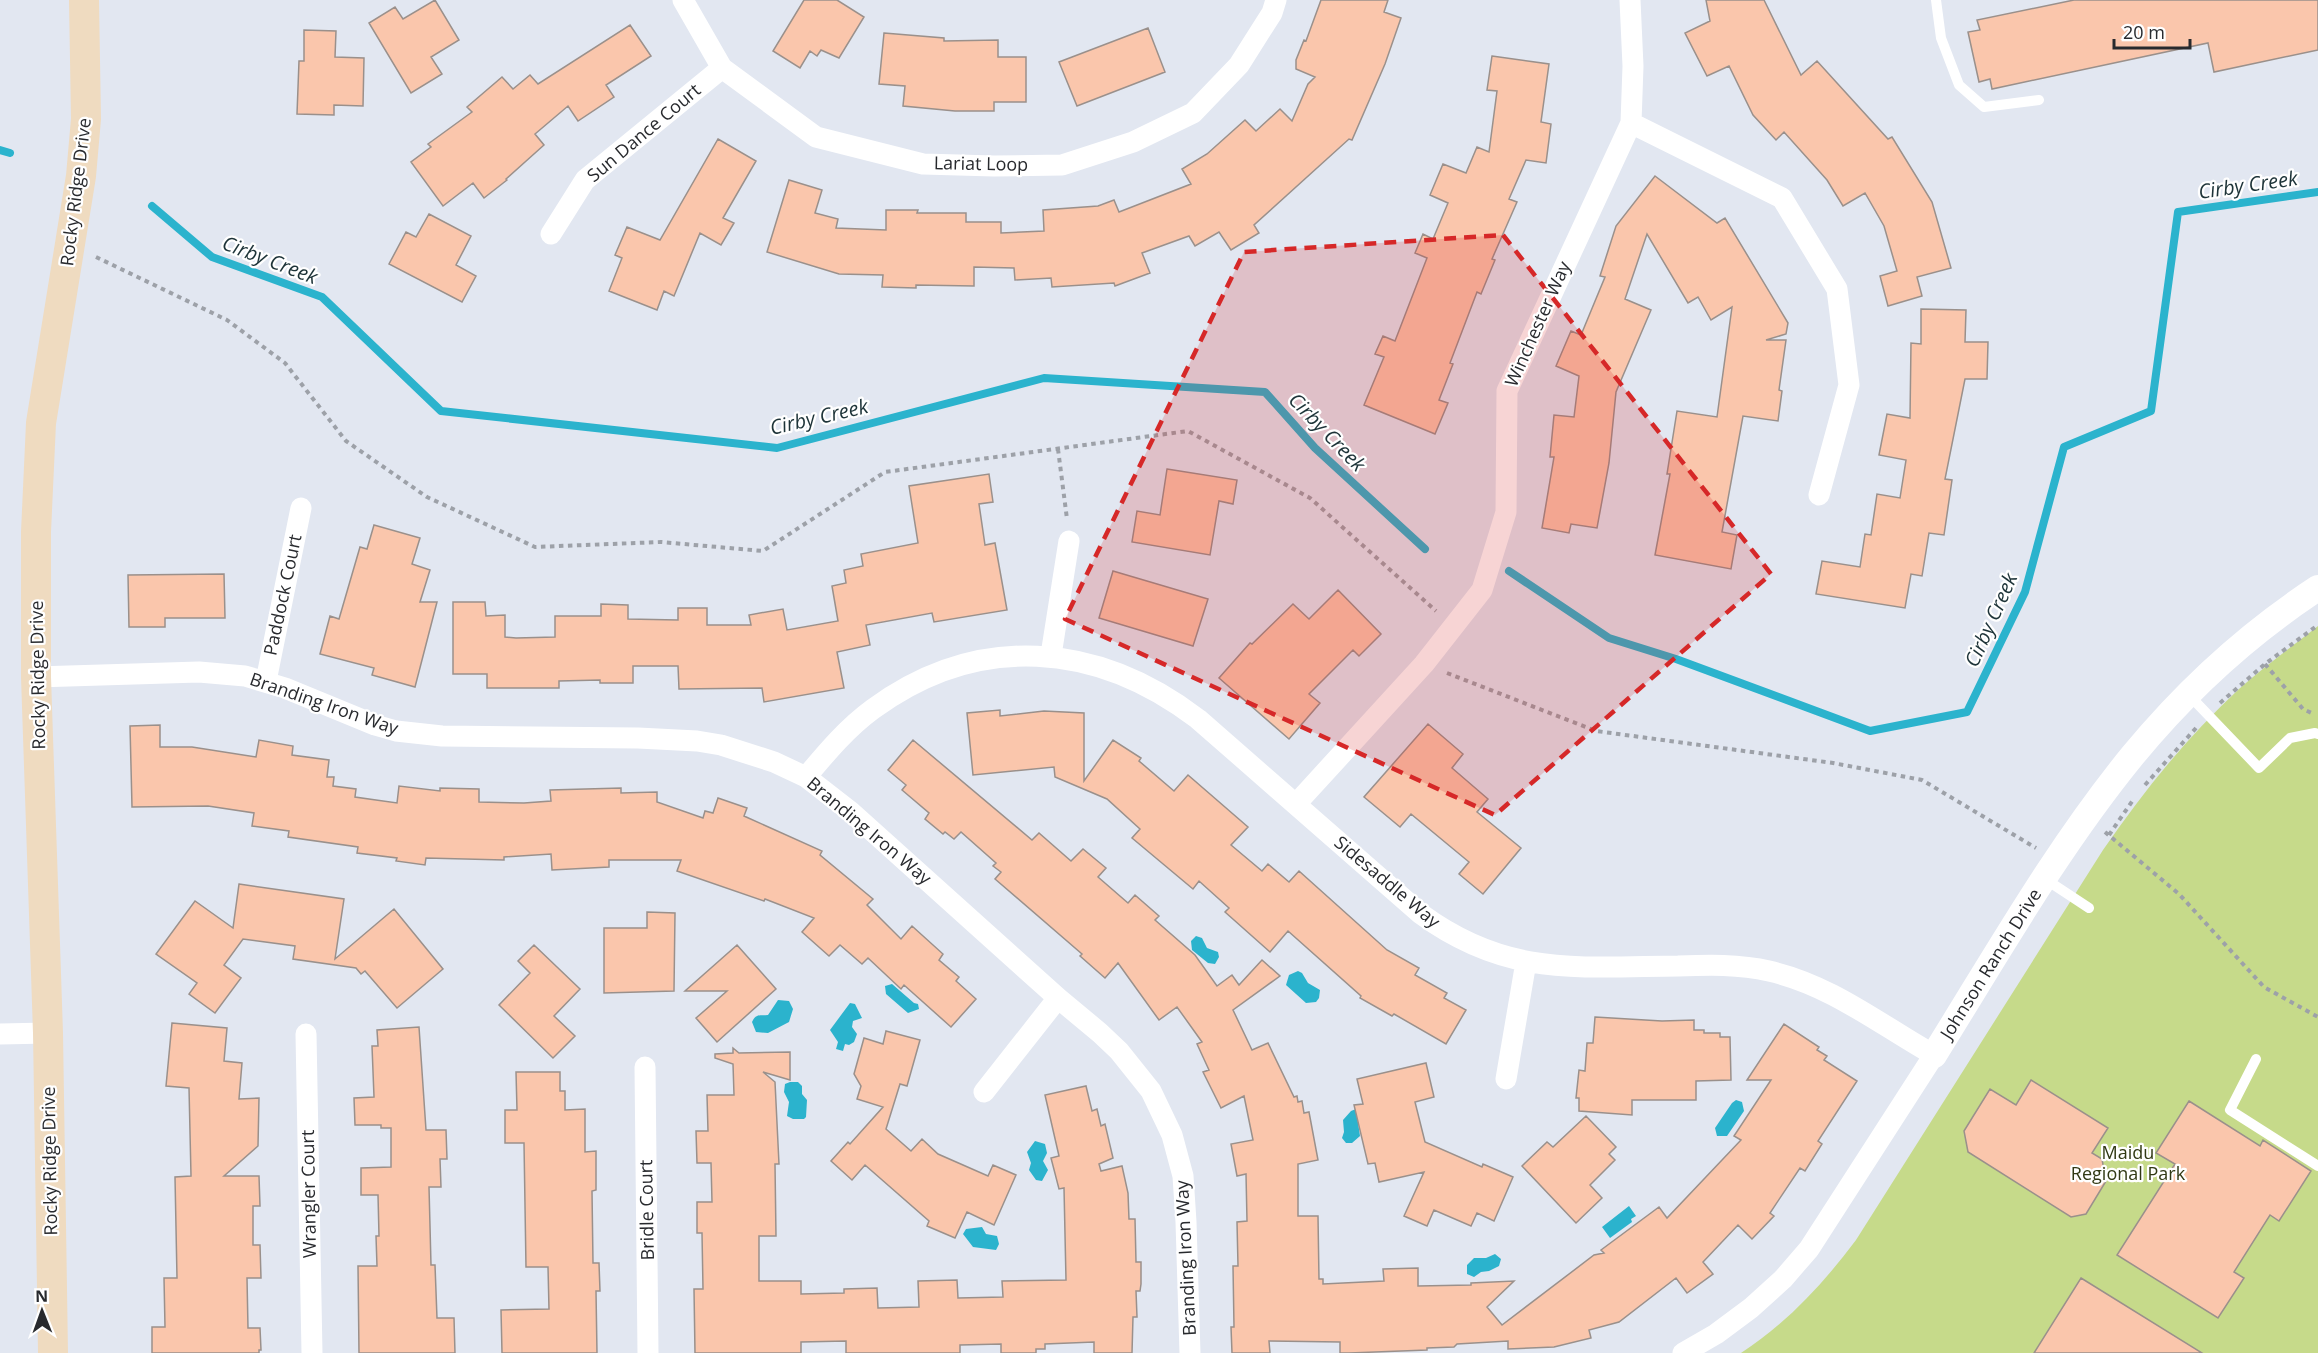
<svg xmlns="http://www.w3.org/2000/svg" width="2318" height="1353" viewBox="0 0 2318 1353" font-family="'Open Sans',sans-serif">
<rect width="100%" height="100%" fill="#e2e7f1"/>
<path fill="#c6da8a" d="M2318,626V1353H1741C1787,1323 1823,1284 1856,1240L2103,850C2143,792 2187,737 2239,689C2264,667 2291,647 2318,626Z"/>
<path fill="#2bb3cd" d="M1196,936L1202,938L1207,948L1218,952L1219,957L1215,964L1208,963L1192,950L1191,941Z
M1298,971L1302,973L1308,983L1320,990L1319,998L1316,1002L1306,1003L1286,985L1289,975Z
M892,984L914,1003L918,1004L919,1009L908,1013L886,994L885,986Z
M778,1000L789,1001L793,1009L789,1022L768,1033L756,1032L752,1022C756,1013 760,1016 768,1015Z
M850,1003L855,1004L862,1018L853,1021L852,1027L857,1034L854,1042L849,1045L845,1044L843,1051L836,1049L838,1042L830,1030Z
M790,1082H798L802,1086V1094L807,1100L806,1117L804,1119H793L787,1116L789,1102L784,1092L785,1084Z
M1736,1100L1742,1102L1744,1111L1727,1136H1717L1715,1128L1732,1103Z
M1356,1109L1360,1136L1352,1143H1346L1342,1138L1344,1132L1343,1120L1351,1111Z
M1035,1141L1045,1144L1047,1153L1043,1161L1048,1170L1042,1181L1036,1180L1029,1170L1031,1163L1027,1152Z
M1629,1206L1636,1216L1631,1219L1632,1222L1610,1238L1602,1227Z
M982,1227L986,1234L997,1236L999,1244L996,1250L973,1247L963,1234L966,1229Z
M1495,1254L1501,1259L1499,1266L1489,1271L1481,1272L1474,1277L1467,1274V1265L1474,1258H1486Z"/>
<g fill="none" stroke-linecap="round" stroke-linejoin="round">
<path stroke="#2bb3cd" stroke-width="8" d="M0,150L10,153
M152,206L212,257L322,297L441,411L777,448L1044,378L1265,392L1315,448L1425,549
M1509,571L1609,638L1676,659L1870,731L1967,712L2025,592L2064,447L2151,411L2178,212L2318,192"/>
</g>
<path fill="#fac6ac" stroke="#9a908b" stroke-width="1.5" d="M435,0L459,40L431,57L442,74L411,93L369,23L395,7L403,19Z
M804,0H837L864,17L839,58L821,50L817,56L810,51L800,68L773,51Z
M1321,0H1388L1384,12L1401,18L1385,64L1352,140L1349,139L1254,225L1259,233L1231,250L1219,232L1195,246L1189,236L1142,253L1150,273L1115,286L1114,283L1052,287L1051,278L1015,280L1014,268L974,267V286L916,285V288L882,287L883,275L839,274L767,252L789,180L822,190L815,213L838,219L836,228L886,230V210H918L917,213H966V222H1001V233L1044,231L1043,210L1098,206L1114,200L1119,212L1191,184L1182,169L1207,154L1245,120L1256,131L1280,109L1292,121L1308,84L1315,77L1296,69V60L1304,40L1306,41Z
M1706,0H1764L1801,75L1817,61L1888,139L1892,137L1932,202L1951,268L1917,277L1922,296L1888,306L1880,276L1897,271L1884,226L1865,193L1843,206L1827,180L1784,132L1776,140L1753,115L1729,66L1707,76L1685,33L1710,21Z
M2074,0H2318V50L2214,72L2208,43L1992,89L1990,79L1979,82L1968,32L1980,30L1977,20Z
M630,25L651,56L606,85L614,97L578,121L568,106L535,134L544,145L506,179L507,180L484,198L473,183L443,206L411,162L431,147L428,144L472,112L467,107L502,77L513,89L530,75L538,84Z
M1148,28L1165,72L1077,106L1059,62Z
M304,30L336,31L335,57L364,58L363,106L334,105V115L297,114L299,61H304Z
M884,33L944,38V41L998,40V57H1026V102H994V111H955L903,106L905,86L879,84Z
M1492,56L1549,64L1541,122L1551,124L1546,163L1526,160L1509,199L1517,202L1492,259L1495,260L1481,294L1477,292L1450,363L1453,364L1439,400L1448,403L1435,434L1364,405L1384,357L1375,354L1383,336L1395,341L1427,258L1415,253L1423,234L1433,239L1448,203L1430,195L1443,164L1466,173L1477,147L1489,152L1497,91L1487,90Z
M718,139L756,161L723,218L734,223L721,245L700,233L674,296L664,291L657,310L609,291L622,258L615,255L627,227L660,240Z
M1655,176L1717,223L1725,218L1788,323L1786,334L1766,340H1786L1779,390L1782,391L1778,421L1743,416L1722,532L1737,535L1731,569L1655,555L1670,474H1667L1677,411L1717,417L1732,307L1711,320L1698,297L1688,303L1647,234L1625,299L1651,310L1616,392L1609,463L1597,528L1571,524L1569,533L1542,528L1554,457H1550L1554,415L1574,417L1579,376L1556,366L1571,331L1581,335L1605,277L1600,276L1616,226Z
M429,214L471,236L456,265L476,276L462,302L389,264L406,232L416,237Z
M1921,309L1966,310L1965,342H1988L1987,379H1965L1945,479L1952,480L1944,535L1929,533L1922,576L1911,574L1905,608L1816,594L1822,561L1860,567L1865,534L1871,535L1877,494L1900,498L1906,460L1879,455L1887,414L1910,418L1911,343L1921,344Z
M1167,469L1237,480L1233,504L1219,501L1210,555L1132,542L1137,511L1160,515Z
M989,474L993,502L979,504L985,545L995,543L1007,610L934,622L932,613L866,625L870,645L837,652L844,688L764,702L762,688L679,689L678,666H633V683H600V680L559,681V688H487V674H453V602H485L486,616L505,615V637L516,638L555,637V616H601V604L628,605V619L678,620V608H707V625H751L749,615L783,609L787,630L838,621L832,586L846,583L844,570L863,566L861,554L918,543L909,486Z
M374,525L420,538L412,564L430,570L420,602H437L415,687L372,675L374,668L320,654L330,616L339,619L360,547L367,549Z
M1113,571L1208,599L1193,646L1099,618Z
M224,574L225,618H165V627H129L128,575Z
M1338,590L1381,634L1359,656L1353,650L1309,694L1320,703L1289,739L1219,678L1250,643L1252,644L1293,604L1309,619Z
M1000,710V716L1044,711L1084,713V781L1113,740L1141,758L1139,761L1174,791L1188,775L1248,827L1231,845L1262,871L1268,864L1289,882L1299,871L1387,950L1419,968L1415,975L1447,993L1444,998L1466,1010L1446,1044L1394,1014L1392,1016L1360,998L1361,996L1288,931L1270,952L1225,912L1229,908L1199,881L1193,889L1132,838L1140,829L1107,799L1055,777L1054,767L973,775L967,713Z
M1428,724L1463,754L1452,768L1488,799L1477,812L1521,848L1483,894L1459,874L1469,862L1411,814L1400,827L1364,797Z
M160,725V747H192L256,757L259,740L293,746L292,755L329,760L327,777H334L333,786L356,789L355,797L397,803L399,786L440,791V788L479,789V802L524,803L551,801L550,790L621,788V793L657,792V802L703,818L705,811L713,813L718,798L747,808L744,816L822,851L820,855L873,899L867,905L901,939L912,926L943,954L939,960L959,977L956,981L976,999L951,1027L904,985L901,989L868,958L862,964L840,945L829,956L802,932L814,918L765,899L764,901L677,871L681,860H609V867L552,870L551,854L504,857V860L426,858L425,865L396,861L397,858L357,853L358,847L288,837L289,831L252,826L254,813L208,806L132,807L130,726Z
M913,740L1032,840L1039,833L1071,861L1083,849L1106,868L1098,877L1128,903L1135,895L1159,916L1155,920L1195,955L1217,986L1232,975L1239,985L1262,960L1280,976L1233,1010L1252,1050L1268,1043L1294,1097L1297,1096L1298,1102L1302,1101L1304,1113L1309,1112L1318,1160L1298,1164V1216H1318L1319,1279H1323V1284L1384,1281L1383,1269L1418,1268V1286L1471,1285V1283L1514,1281L1487,1307L1502,1325L1594,1255L1604,1253L1601,1250L1659,1207L1667,1218L1741,1140L1734,1136L1771,1080H1747L1784,1024L1819,1047L1817,1050L1827,1056L1824,1060L1857,1081L1818,1141L1822,1144L1805,1171L1800,1168L1770,1213L1774,1216L1752,1239L1738,1225L1703,1262L1713,1274L1687,1293L1676,1278L1619,1322L1589,1330L1591,1338L1554,1347L1508,1349V1341L1457,1344L1454,1347L1427,1348V1350L1349,1353H1340V1342L1269,1341L1270,1353H1232L1231,1327H1234L1233,1266H1238L1237,1222L1247,1221L1246,1174L1237,1176L1231,1144L1253,1140L1244,1096L1221,1108L1203,1072L1209,1070L1197,1044L1202,1042L1177,1007L1159,1020L1118,963L1105,978L1080,956L1082,954L995,879L1001,872L993,866L996,863L961,832L954,839L945,832L943,834L925,819L929,813L902,790L906,785L888,770Z
M239,884L344,899L335,959L394,909L443,969L397,1008L365,971L361,974L356,968L293,959L295,946L243,939L224,965L241,978L215,1013L189,994L197,983L156,954L195,901L233,928Z
M647,912L675,913L674,991L604,993V928H647Z
M534,945L580,989L554,1016L575,1036L553,1058L499,1005L530,973L518,961Z
M737,945L776,989L717,1042L696,1018L727,991H685Z
M1595,1017L1662,1021L1694,1020V1030H1704V1033H1720V1037H1730L1731,1080L1696,1081V1100H1632V1115L1579,1111V1098H1576L1579,1070L1585,1071L1587,1043H1593Z
M172,1023L227,1028L224,1061L242,1063L239,1099L259,1098L258,1146L224,1176H259L260,1206H253V1245H260L261,1278H247L248,1328H260L261,1350H259V1353H152V1327H165L164,1278H177L175,1177L191,1176L189,1088L166,1086Z
M419,1027L426,1130H446L447,1159H440L441,1187H429L431,1265H435L437,1318H454L455,1353H359L358,1266H377L376,1236H379L378,1195H361V1168L391,1167V1128H381V1125H355L354,1098L374,1097L372,1046H378L377,1030Z
M886,1031L920,1040L907,1086L900,1084L886,1129L911,1151L922,1139L938,1154L988,1176L993,1165L1016,1175L994,1225L967,1212L955,1238L927,1226L929,1221L865,1165L852,1180L831,1161L848,1142L850,1144L883,1107L857,1099L861,1086L854,1074L864,1038L883,1044Z
M733,1048L739,1053L790,1052V1080L763,1072L775,1082L779,1164H775L776,1236H759V1281H801V1294L844,1293V1289L877,1288L878,1308L919,1307L918,1281L957,1280L958,1298L1003,1297L1002,1281L1066,1280L1064,1188L1059,1189L1051,1158L1059,1156L1045,1095L1086,1086L1092,1111L1097,1109L1101,1126L1105,1124L1113,1158L1099,1164L1101,1171L1122,1166L1128,1193L1129,1219H1135L1136,1262H1141V1284L1140,1291H1136L1137,1317H1133L1132,1353H1094V1342L1045,1344V1349H1036V1353H1001V1344L960,1345V1353H846V1341L801,1342V1353H695L694,1289H703L702,1233H697V1202H712L711,1163H697L696,1131H708L707,1095H734L733,1064L715,1058V1054L733,1053Z
M1426,1063L1434,1097L1415,1102L1425,1142L1482,1167L1483,1164L1513,1177L1494,1221L1477,1213L1471,1226L1434,1210L1427,1226L1404,1216L1424,1172L1379,1182L1375,1163L1368,1164L1354,1105L1363,1104L1357,1079Z
M516,1072H560V1091H565V1110L585,1109V1152L596,1151V1190L592,1191L593,1263H599L600,1291H596L597,1353H502L501,1310L549,1309L548,1267H526L524,1143H505V1110H517Z
M2031,1080L2108,1128L2092,1153L2102,1159L2106,1181L2086,1214L2071,1217L1968,1152L1964,1131L1990,1089L2016,1105Z
M2189,1101L2260,1146L2263,1140L2311,1171L2279,1221L2270,1215L2234,1272L2244,1278L2218,1318L2117,1255L2175,1164L2156,1153Z
M1586,1116L1616,1147L1609,1154L1615,1160L1590,1185L1602,1198L1576,1223L1522,1166L1547,1142L1553,1147Z
M2081,1278L2202,1353H2034Z"/>
<g fill="none" stroke-linecap="round" stroke-linejoin="round">
<path stroke="#9da1a8" stroke-width="4" stroke-dasharray="4.5 4.5" stroke-linecap="butt" d="M96,257L227,320L285,363L346,441L427,497L535,547L661,542L763,551L885,472L1188,431L1310,498L1436,611
M1058,449L1067,519
M2265,664L2303,709L2314,714
M1447,673L1596,731L1833,763L1922,780L2036,848
M2220,703L2265,664L2318,625
M2145,785L2196,728
M2105,832L2179,894L2264,987L2318,1017
M2109,835L2133,800"/>
<path stroke="#fff" stroke-width="10" d="M1936,0L1941,38L1959,85L1984,107L2039,100
M2189,695L2259,768L2290,738L2315,733L2318,734
M2045,879L2089,908
M2256,1059L2230,1110L2318,1166"/>
<path stroke="#fff" stroke-width="21" d="M683,0L722,68L816,137L923,164L994,166L1062,165L1133,142L1193,113L1239,65L1272,13L1276,0
M1631,123L1782,198L1837,289L1849,385L1819,495
M551,234L585,180L722,68
M1051,655L1069,541
M36,677L199,672L245,676L285,688L375,725L396,731L442,736L638,738L697,741L721,745L774,762L806,777L851,812L1058,998L1100,1033L1119,1051L1151,1091L1172,1135L1183,1176L1186,1222L1190,1353
M266,681L301,508
M806,777C827,752 847,728 873,709C978,632 1097,642 1198,719L1421,914C1507,977 1578,967 1678,966C1708,965 1739,964 1769,971C1831,985 1879,1024 1934,1055L1809,1249L1783,1279L1751,1308L1716,1334L1683,1353
M1296,804L1424,664L1482,590L1506,512L1507,391L1631,123L1633,66L1630,0
M0,1034L48,1033
M306,1034L312,1353
M645,1067L648,1353
M1506,1079L1526,962
M984,1092L1058,998"/>
<path stroke="#fff" stroke-width="26" d="M1934,1055C1997,954 2057,848 2133,755C2185,692 2249,633 2318,588"/>
<path stroke="#efdbc0" stroke-width="30" d="M53,1353L48,1033L36,677V532L41,423L81,176L86,119L84,0"/>
</g>
<path fill="#d62828" fill-opacity="0.2" stroke="#d62828" stroke-width="4.5" stroke-dasharray="12 8" stroke-linejoin="round" d="M1503,235L1771,574L1495,815L1065,619L1244,252Z"/>
<g text-anchor="middle" stroke-width="4.5" stroke-linejoin="round" paint-order="stroke">
<g font-size="18" fill="#282a2e" stroke="#fff">
<text transform="translate(644 133) rotate(-40)" y="6">Sun Dance Court</text>
<text transform="translate(981 164) rotate(1)" y="6">Lariat Loop</text>
<text transform="translate(76 192) rotate(-83)" y="6">Rocky Ridge Drive</text>
<text transform="translate(1538 324) rotate(-66)" y="6">Winchester Way</text>
<text transform="translate(283 595) rotate(-78)" y="6">Paddock Court</text>
<text transform="translate(38 675) rotate(-91)" y="6">Rocky Ridge Drive</text>
<text transform="translate(324 704) rotate(19)" y="6">Branding Iron Way</text>
<text transform="translate(869 831) rotate(40)" y="6">Branding Iron Way</text>
<text transform="translate(1387 882) rotate(40)" y="6">Sidesaddle Way</text>
<text transform="translate(1991 964) rotate(-58)" y="6">Johnson Ranch Drive</text>
<text transform="translate(50 1161) rotate(-91)" y="6">Rocky Ridge Drive</text>
<text transform="translate(309 1194) rotate(-91)" y="6">Wrangler Court</text>
<text transform="translate(647 1210) rotate(-91)" y="6">Bridle Court</text>
<text transform="translate(1186 1258) rotate(-93)" y="6">Branding Iron Way</text>
</g>
<g font-size="18" fill="#313914" stroke="#fff">
<text x="2128" y="1159">Maidu<tspan x="2128" dy="21">Regional Park</tspan></text>
</g>
<g font-size="20" font-style="italic" fill="#1d3338" stroke="#fff">
<text transform="translate(2248 185) rotate(-8)" y="7">Cirby Creek</text>
<text transform="translate(270 260) rotate(21)" y="7">Cirby Creek</text>
<text transform="translate(819 417) rotate(-13)" y="7">Cirby Creek</text>
<text transform="translate(1327 432) rotate(46)" y="7">Cirby Creek</text>
<text transform="translate(1991 620) rotate(-66)" y="7">Cirby Creek</text>
</g>
</g>
<g transform="translate(42 1311) rotate(359)" stroke="#ffffff" stroke-width="4.5" paint-order="stroke">
<path d="M0-4.5L10 22L0 15L-10 22Z" fill="#282a2e"/>
<text y="-9" font-size="16" font-weight="bold" text-anchor="middle" fill="#282a2e">N</text>
</g>
<path d="M2114 39v9h76v-9" fill="none" stroke="#282a2e" stroke-width="3"/>
<text x="2123" y="39" font-size="18" fill="#282a2e" stroke="#ffffff" stroke-width="4.5" paint-order="stroke">20 m</text>
</svg>
